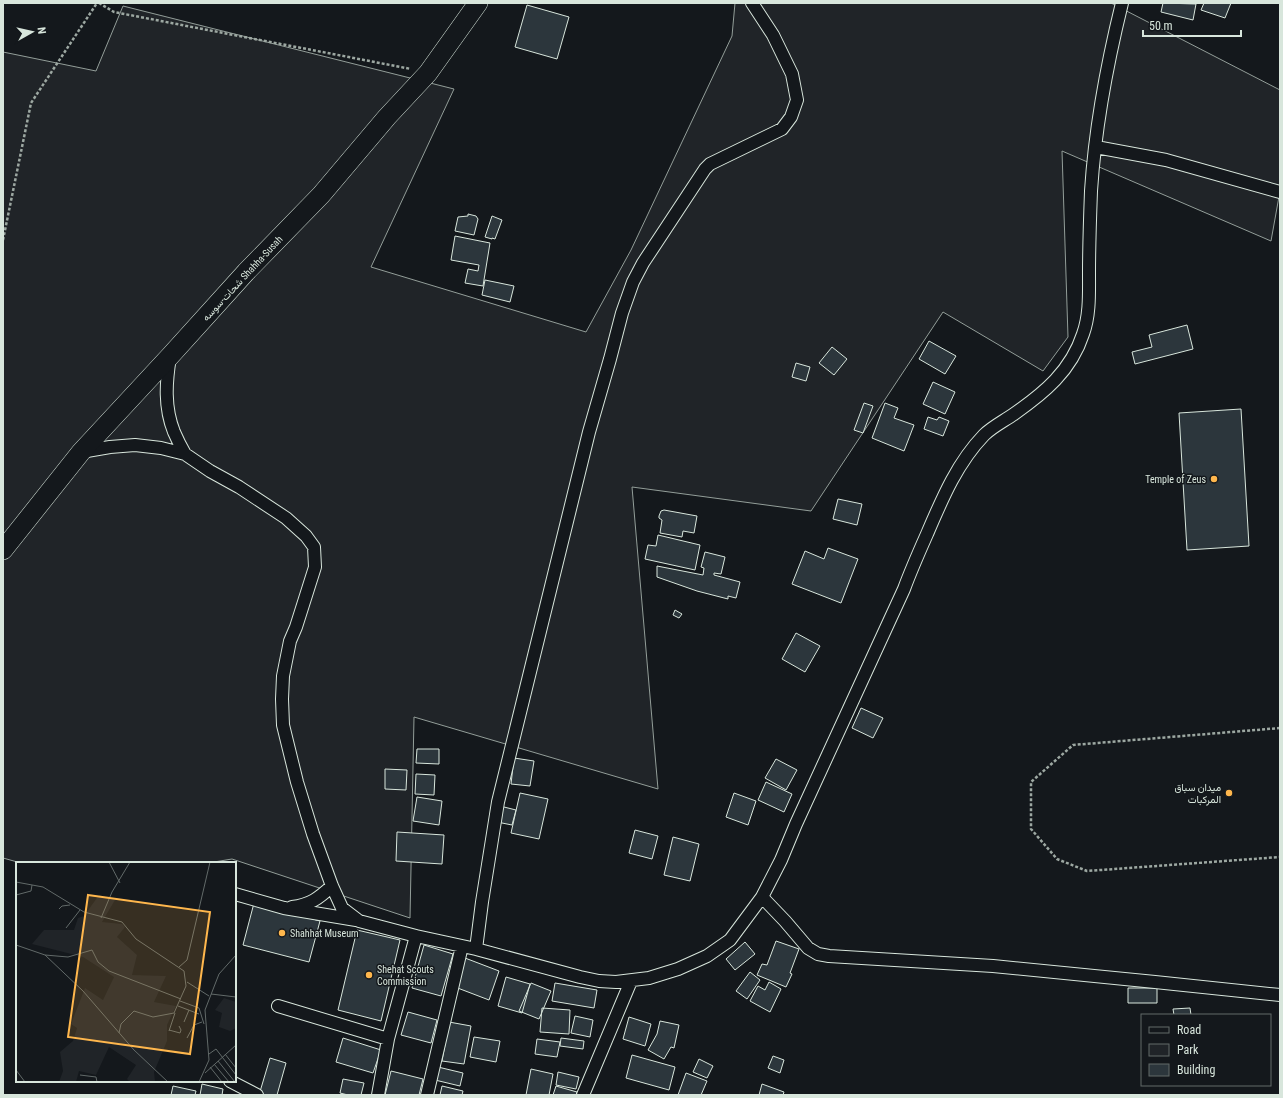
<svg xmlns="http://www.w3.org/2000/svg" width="1283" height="1098" viewBox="0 0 1283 1098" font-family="'Roboto Condensed',Vazirmatn,sans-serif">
<rect width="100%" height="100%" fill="#14181c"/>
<path fill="#202428" stroke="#939e99" d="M735,3H1111L1280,90V191L1271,241L1062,151L1068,337L1043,371L943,312L811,511L632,487L658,789L414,717L410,918L232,859L208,863H21L3,858V52L96,71L123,6L454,89L371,267L586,332L631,250L732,36Z"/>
<path fill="#2c363c" stroke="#d8e6dc" d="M1163,3L1196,4L1193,20L1161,12Z
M1204,3H1231L1225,18L1201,10Z
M527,5L569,17L557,59L515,47Z
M468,214L476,216L478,219L474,235L455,231L458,217L468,216Z
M492,216L502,220L495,239L492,238V239L485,237Z
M455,236L490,243L483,286L465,283L468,269L478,271L479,265L451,260Z
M485,280L514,286L510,302L482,295Z
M1187,325L1193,349L1135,364L1132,352L1152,347L1149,335Z
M929,341L956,356L945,374L919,359Z
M832,347L847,359L834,375L819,363Z
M796,363L810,367L806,381L792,377Z
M933,382L955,392L945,414L923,404Z
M864,403L873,406L863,433L854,430Z
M885,403L898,408L894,418L914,425L904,451L872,438Z
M1241,409L1249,546L1187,550L1179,413Z
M928,417L937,420L939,417L949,421L943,436L924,429Z
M838,499L862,504L857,525L833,519Z
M664,510L697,516L694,533L683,531L682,537L660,533L662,520L659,518V516L661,511Z
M658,535L700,545L695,570L645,559L648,545L656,546Z
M828,548L858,559L841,603L792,584L805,551L824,559Z
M705,552L725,557L721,574L714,573V575L740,582L736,598L728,596V599L697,591L657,577V566L703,575L704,568L701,567Z
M675,610L682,614L679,618L673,615Z
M796,633L820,646L805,672L782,659Z
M861,708L883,718L873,738L852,728Z
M417,749H439V764L416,763Z
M514,758L534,761L530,786L511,784Z
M776,759L797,770L786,790L765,778Z
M385,769L407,770L406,790L385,789Z
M416,774L435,775L434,795L415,794Z
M766,782L792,794L784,812L758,800Z
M520,793L548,799L539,839L511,833Z
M734,793L756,801L748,825L726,817Z
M417,797L442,801L439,825L413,821Z
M500,806L516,810L512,825L497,822Z
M635,830L658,836L652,859L629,853Z
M397,832L444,835L442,864L396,861Z
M673,837L699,844L690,881L664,875Z
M254,903L320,921L309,962L243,945Z
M357,930L400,940L381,1021L338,1010Z
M776,941L799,949L790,973L792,974L786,987L757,975L762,964L767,965Z
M745,942L755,954L735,970L726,959Z
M424,945L453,954L441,996L412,988Z
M465,958L499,971L489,1000L455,987Z
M750,972L760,980L747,999L736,991Z
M506,977L530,984L522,1013L498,1006Z
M769,982L781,989L770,1012L750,1001L758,986L765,990Z
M531,983L551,991L539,1019L519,1011Z
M555,983L597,990L594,1008L552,1001Z
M1128,988H1157V1003H1128Z
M542,1008L570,1010L569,1034L540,1032Z
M1190,1008L1191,1015H1174L1173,1009Z
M408,1012L437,1020L431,1043L401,1035Z
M575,1016L593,1020L590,1037L571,1033Z
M629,1017L651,1024L645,1046L623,1039Z
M660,1021L679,1025L674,1048L671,1047L664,1059L648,1050L657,1034Z
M449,1022L471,1026L464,1064L442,1061Z
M474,1037L500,1041L496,1062L470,1057Z
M343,1038L381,1050L373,1073L336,1062Z
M561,1038L584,1041L583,1049L560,1046Z
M537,1039L560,1042L557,1057L535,1054Z
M632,1055L675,1067L669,1090L626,1078Z
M773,1056L784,1060L780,1073L768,1068Z
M270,1058L286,1063L277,1095H259Z
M699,1059L713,1066L707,1078L693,1072Z
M438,1067L463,1073L460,1086L435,1080Z
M531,1069L553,1074L549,1095H526Z
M391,1071L423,1079L419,1095H385Z
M558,1072L579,1077L576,1089L556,1085Z
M686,1073L707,1081L701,1095H678Z
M343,1079L364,1083L361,1095H348L340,1093Z
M202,1084L223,1089L222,1095H200Z
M762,1084L784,1092L783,1095H759Z
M173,1086L196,1091L195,1095H171Z
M442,1086L463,1091L462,1095H440Z
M556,1086L577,1092L576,1095H553Z"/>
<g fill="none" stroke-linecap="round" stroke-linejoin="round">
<defs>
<path id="street" d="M1096,147L1166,160L1280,192
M170,357C166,382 164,407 174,432C177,439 181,447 185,454
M81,452L110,447L135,445L161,448L185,454L210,471L239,487L286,518L306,536L314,547L315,567L296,627L290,641L283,676L282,699L283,725L297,782L313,834L332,886L342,908L359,921L416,936L476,949L580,977L599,981L616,982L649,978L678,969L707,956L730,940L762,897L781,860L796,824L904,589C911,570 919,552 927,534C942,499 957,463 984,435C992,427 1004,421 1014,414C1044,393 1071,371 1083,334C1090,315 1089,293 1089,273C1089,245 1090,218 1091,191C1095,128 1107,64 1122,3
M235,894L284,908L356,920
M762,897L785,921L808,948L818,954L829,956L993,966L1155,982L1280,995
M292,907C310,905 319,898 332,886
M476,949L482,902L498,802L589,432L610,359L622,313L633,282L643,263L705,169L710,164L782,129L791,117L797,100L792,74L773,35L752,3
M278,1006L388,1039
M230,1081L257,1095
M378,1095L388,1039L416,936
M427,1095L462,946
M583,1095L631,981"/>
<path id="primary" d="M3,550L81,452L171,355L246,272L321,195L387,117L428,73L478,3"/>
</defs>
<use href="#street" stroke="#d8e6dc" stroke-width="14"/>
<use href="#primary" stroke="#d8e6dc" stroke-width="20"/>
<path stroke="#9da8a2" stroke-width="2.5" stroke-dasharray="3 2" stroke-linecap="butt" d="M99,3L114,12L411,69
M3,240L31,103L97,3
M1280,728L1073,745L1031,782V829L1057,859L1087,871L1280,857"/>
<use href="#street" stroke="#14181c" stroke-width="12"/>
<use href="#primary" stroke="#14181c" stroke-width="19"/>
</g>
<g fill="#ffb74d" stroke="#14181c" stroke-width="1.5">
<circle cx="1214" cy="479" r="4"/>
<circle cx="1229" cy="793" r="4"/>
<circle cx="282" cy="933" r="4"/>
<circle cx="369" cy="975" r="4"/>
</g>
<g text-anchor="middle" stroke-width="3" stroke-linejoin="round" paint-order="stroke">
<g font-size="10" fill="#d8e6dc" stroke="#14181c">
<text transform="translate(242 278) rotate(-47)" y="4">شحات-سوسه Shahha-Susah</text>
</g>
<g font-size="10" fill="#d8e6dc" stroke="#14181c" text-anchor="end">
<text x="1206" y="483">Temple of Zeus</text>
<text x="1221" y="791">ميدان سباق<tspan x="1221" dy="12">المركبات</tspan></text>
<text x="290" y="937" text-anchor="start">Shahhat Museum</text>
<text x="377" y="973" text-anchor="start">Shehat Scouts<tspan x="377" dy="12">Commission</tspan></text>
</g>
</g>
<g transform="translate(16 862)">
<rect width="220" height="220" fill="#14181c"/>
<path d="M83,33L99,38L86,60L106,62L109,65L101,75L121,93L116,113L150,114L138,140L160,144L151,163V179L138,210L139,220H114L111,217L120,203L93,185L80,213L63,209L60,220H43L47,209L44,190L57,179L61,166L55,162L69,126L87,138L98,115L67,95L16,82L28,68H58L62,56L68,54ZM208,136L220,140V166L214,169L203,165L206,151L199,148Z" fill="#202428"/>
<path fill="none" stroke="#626a69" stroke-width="1" d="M93,0L104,21M0,20L27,25L68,50L106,60L120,77L168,109L170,124L158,151L137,155L118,149L105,162L103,171M0,33L15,29L16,23M43,47L46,44L54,43M85,56L96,30L114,0M50,66L64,48M0,83L29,93L67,129L118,188L152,220M29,93L52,95L76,88L82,100L93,109L165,137M163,105L171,98L194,0M171,120L193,134M195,132L220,135M164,139L183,146L188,162M162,144L183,152M168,160L173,148M153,168L164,171L165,168L163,164M153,169L159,151M171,176L178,163L186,160M193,192L200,187L220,213M209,192L220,206M202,199L219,220M198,202L213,220M194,205L206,220M0,208L9,220M189,211L220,183M64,213L80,215L81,220M183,220L193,198L189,148L203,112L220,93"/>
<path fill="#ffb74d" fill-opacity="0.15" stroke="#ffb74d" stroke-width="2" d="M72,33L194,50L174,192L52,175Z"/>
<rect width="220" height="220" fill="none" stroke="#d8e6dc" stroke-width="2"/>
</g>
<rect width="1283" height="1098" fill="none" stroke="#d8e6dc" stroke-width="8"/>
<rect x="1141" y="1014" width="130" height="72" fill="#14181c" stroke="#626a69"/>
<rect x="1149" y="1027" width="20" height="6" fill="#14181c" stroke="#626a69"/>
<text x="1177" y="1034" font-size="12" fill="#d8e6dc">Road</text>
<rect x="1149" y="1044" width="20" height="12" fill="#202428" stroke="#626a69"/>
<text x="1177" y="1054" font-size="12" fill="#d8e6dc">Park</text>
<rect x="1149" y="1064" width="20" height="12" fill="#2c363c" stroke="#626a69"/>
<text x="1177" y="1074" font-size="12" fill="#d8e6dc">Building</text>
<g transform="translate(32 32) rotate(82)" stroke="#14181c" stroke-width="3" paint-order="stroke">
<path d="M0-3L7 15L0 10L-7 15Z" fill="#d8e6dc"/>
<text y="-6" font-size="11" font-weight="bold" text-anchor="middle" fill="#d8e6dc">N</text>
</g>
<path d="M1143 30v6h98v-6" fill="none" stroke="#d8e6dc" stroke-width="2"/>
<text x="1149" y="30" font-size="12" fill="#d8e6dc" stroke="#14181c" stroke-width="3" paint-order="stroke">50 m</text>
</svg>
